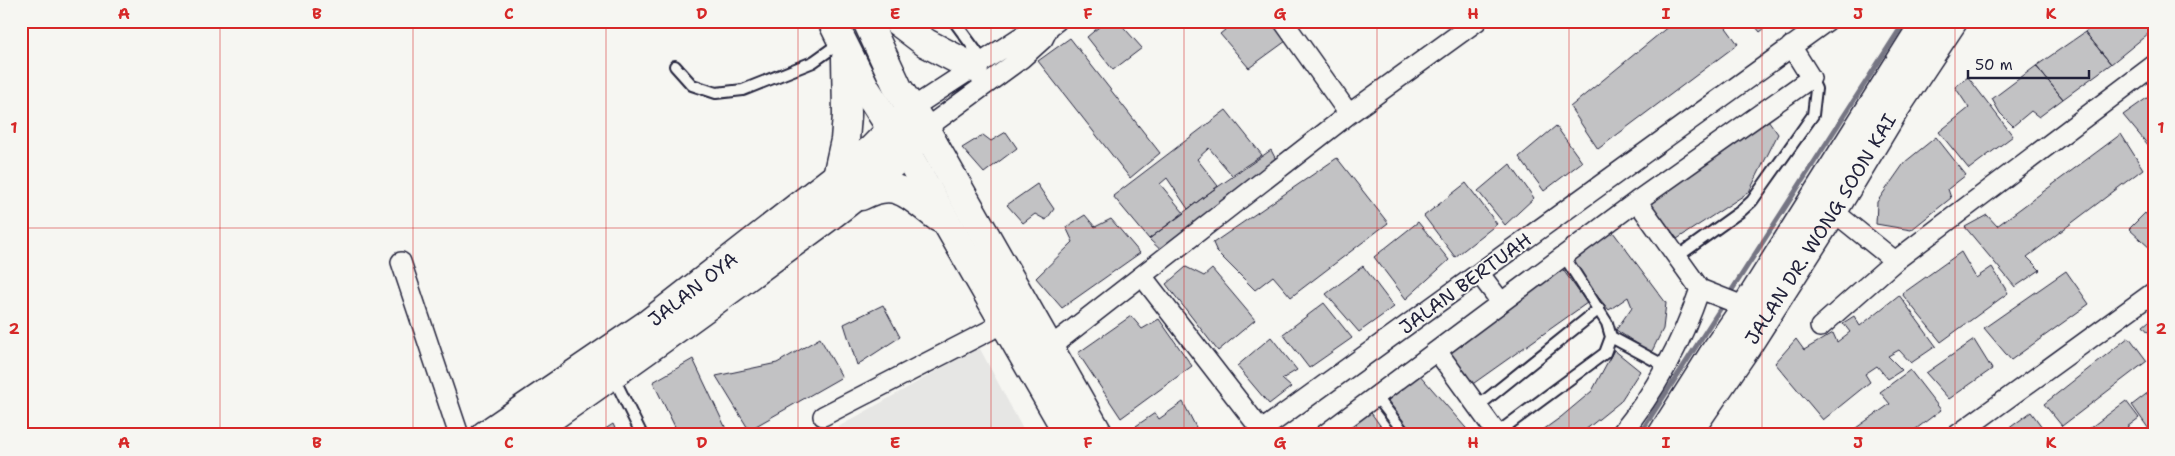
<svg xmlns="http://www.w3.org/2000/svg" width="2175" height="456" viewBox="0 0 2175 456" font-family="'Shantell Sans',sans-serif">
<rect width="100%" height="100%" fill="#f6f6f2"/>
<filter id="ink" filterUnits="userSpaceOnUse"><feTurbulence type="fractalNoise" baseFrequency=".02" numOctaves="2"/><feDisplacementMap in="SourceGraphic" scale="10" xChannelSelector="R" yChannelSelector="G"/><feConvolveMatrix kernelMatrix="1 2 1 2 8 2 1 2 1" color-interpolation-filters="sRGB"/></filter>
<g filter="url(#ink)">
<path fill="#e6e6e4" d="M979,347L1026,435H824Z"/>
<g fill="none" stroke-linecap="round" stroke-linejoin="round">
<path stroke="#757583" stroke-width="5" d="M1728,296L1905,21
M1639,435L1724,303"/>
</g>
<path fill="#c2c2c4" stroke="#22223b" d="M1106,21H1118L1142,48L1113,70L1087,37Z
M1236,21H1272L1286,41L1249,68L1220,34Z
M1675,21H1721L1738,44L1598,149L1570,107Z
M1751,21H1774L1760,32Z
M2097,21H2149L2154,26V29L2111,64L2085,32Z
M2085,32L2111,64L2063,99L2036,66Z
M1070,38L1160,153L1130,178L1038,61Z
M2036,66L2063,99L2039,117L2031,111L2013,126L2000,113L1992,99Z
M1968,77L2013,136L1969,169L1939,132L1969,108L1955,87Z
M2154,93V152L2123,115Z
M1226,110L1262,155L1232,175L1209,148L1197,159L1218,186L1188,209L1167,178L1160,184L1184,213L1149,239L1113,196Z
M1766,117L1778,134L1749,192L1677,239L1650,202Z
M1556,126L1582,162L1544,191L1519,157Z
M1006,132L1017,148L984,173L962,148L983,135L991,141Z
M2121,134L2143,169L2027,257L2040,270L2015,287L1965,227L1987,215L1997,226Z
M1936,137L1966,175L1948,189L1951,198L1911,230L1876,224L1877,202L1905,162Z
M1271,150L1283,173L1167,256L1149,239L1209,193Z
M1337,158L1388,223L1291,297L1273,276L1255,290L1217,252L1213,243Z
M1510,164L1534,198L1505,225L1478,191Z
M1466,183L1497,224L1455,257L1424,216Z
M1037,184L1054,209L1046,220L1035,214L1023,223L1007,205Z
M2145,213L2154,223V249L2152,250L2129,229Z
M1085,215L1095,227L1111,219L1140,253L1062,308L1036,278L1073,242L1066,227Z
M1418,222L1449,260L1406,299L1374,257Z
M1610,228L1666,303L1663,329L1651,353L1616,330L1632,307L1628,297L1609,310L1567,260Z
M1961,252L1976,278L1992,267L2008,293L1941,342L1902,294Z
M1363,266L1394,307L1359,332L1326,294Z
M1186,267L1204,276L1212,269L1255,320L1218,351L1166,284Z
M1561,267L1587,303L1467,388L1441,352Z
M2066,271L2089,304L2011,360L1984,328Z
M1899,295L1936,346L1911,363L1899,350L1888,356L1902,370L1888,379L1877,366L1865,374L1870,382L1823,420L1775,363L1796,339L1804,350L1833,333L1837,342L1850,332L1843,323L1854,316L1860,326Z
M1324,303L1352,338L1309,368L1283,334Z
M883,305L900,337L857,365L844,324Z
M1131,316L1142,329L1159,319L1192,366L1121,418L1078,353Z
M2154,317V339L2143,326Z
M1271,337L1297,370L1282,379L1291,387L1269,404L1237,366Z
M2129,337L2147,361L2062,426L2044,404Z
M820,338L842,377L749,430L716,376L777,363Z
M1974,340L1992,369L1949,399L1926,373Z
M1614,350L1640,371L1620,402L1579,435H1536L1561,417L1592,391Z
M693,359L729,435H679L653,382Z
M1910,370L1941,410L1908,435H1846L1890,404L1880,392Z
M1418,373L1472,435H1412L1385,400Z
M2154,388V435H2153L2132,405Z
M2126,401L2139,418L2127,427L2133,435H2089L2086,431Z
M1183,402L1200,435H1142L1136,426L1155,413L1159,419Z
M1369,410L1387,435H1335Z
M2031,412L2048,435H2000Z
M613,424L618,435H596Z"/>
<g fill="none" stroke-linecap="round" stroke-linejoin="round">
<defs>
<path id="lane" d="M954,21L984,62
M675,66L692,85L716,93L743,90L813,62L841,42
M1677,257L1741,211L1752,201L1813,115L1816,89L1811,78
M1611,337L1667,367
M613,376L642,435
M1376,396L1406,435
M1477,407L1599,309
M1497,433L1605,353L1611,337L1607,323L1564,256"/>
<path id="street" d="M1283,21L1349,114
M912,108L1019,38L1036,28L1049,27
M925,129L1022,58L1043,39L1049,27L1057,21
M1637,201L1700,289L1746,307
M1833,211L1895,261
M401,262L459,435
M1479,273L1501,302
M1142,276L1265,435
M1820,327L1895,261L2154,65
M1049,348L1349,114L1477,21
M1437,351L1498,435
M823,416L1004,323
M1262,430L1827,21
M1324,435L1637,201L1811,78L1791,46
M1620,435C1656,391 1682,342 1700,289
M1957,435L2154,292"/>
<g id="primary">
<path d="M832,21L866,89L906,152L1069,435"/>
<path d="M867,21L898,88L925,129L1099,435"/>
<path d="M897,21L926,43L974,68"/>
<path d="M837,176L845,140L847,115L846,58"/>
<path d="M861,196C898,177 909,196 939,218"/>
<path id="s1" d="M485,435L649,323L872,149L912,108"/>
<path d="M526,435C611,376 695,316 778,254C830,216 884,179 925,129"/>
<path d="M1662,435L1714,353L1746,307L1926,21"/>
<path id="s2" d="M1686,435L1747,346L1833,211L1894,110L1953,21"/>
</g>
</defs>
<use href="#lane" stroke="#22223b" stroke-width="14"/>
<use href="#street" stroke="#22223b" stroke-width="22"/>
<use href="#primary" stroke="#22223b" stroke-width="31"/>
<use href="#lane" stroke="#f6f6f2" stroke-width="10"/>
<use href="#street" stroke="#f6f6f2" stroke-width="19"/>
<use href="#primary" stroke="#f6f6f2" stroke-width="28"/>
</g>
</g>
<path fill="none" stroke="#d62828" stroke-width="1" stroke-opacity="0.55" d="M220,21V435M413,21V435M606,21V435M798,21V435M991,21V435M1184,21V435M1377,21V435M1569,21V435M1762,21V435M1955,21V435M21,228H2154"/>
<g text-anchor="middle" stroke-width="4" stroke-linejoin="round" paint-order="stroke">
<g font-size="19" fill="#22223b" stroke="#f6f6f2">
<text dy="7" stroke="none"><textPath href="#s2" startOffset="246">JALAN DR. WONG SOON KAI</textPath></text>
<text transform="translate(1465 283) rotate(-36)" y="7">JALAN BERTUAH</text>
<text dy="7" stroke="none"><textPath href="#s1" startOffset="254">JALAN OYA</textPath></text>
</g>
</g>
<rect width="2175" height="456" fill="none" stroke="#f6f6f2" stroke-width="55"/>
<path d="M1968 70v8h121v-8" fill="none" stroke="#22223b" stroke-width="2.5"/>
<text x="1975" y="70" font-size="15" fill="#22223b" stroke="#f6f6f2" stroke-width="4" paint-order="stroke">50 m</text>
<rect x="28" y="28" width="2120" height="400" fill="none" stroke="#d62828" stroke-width="2"/>
<g font-size="16" text-anchor="middle" font-weight="bold" fill="#d62828">
<text x="124" y="19">A</text>
<text x="317" y="19">B</text>
<text x="509" y="19">C</text>
<text x="702" y="19">D</text>
<text x="895" y="19">E</text>
<text x="1088" y="19">F</text>
<text x="1280" y="19">G</text>
<text x="1473" y="19">H</text>
<text x="1666" y="19">I</text>
<text x="1858" y="19">J</text>
<text x="2051" y="19">K</text>
<text x="14" y="133">1</text>
<text x="2161" y="133">1</text>
<text x="14" y="334">2</text>
<text x="2161" y="334">2</text>
<text x="124" y="448">A</text>
<text x="317" y="448">B</text>
<text x="509" y="448">C</text>
<text x="702" y="448">D</text>
<text x="895" y="448">E</text>
<text x="1088" y="448">F</text>
<text x="1280" y="448">G</text>
<text x="1473" y="448">H</text>
<text x="1666" y="448">I</text>
<text x="1858" y="448">J</text>
<text x="2051" y="448">K</text>
</g>
</svg>
